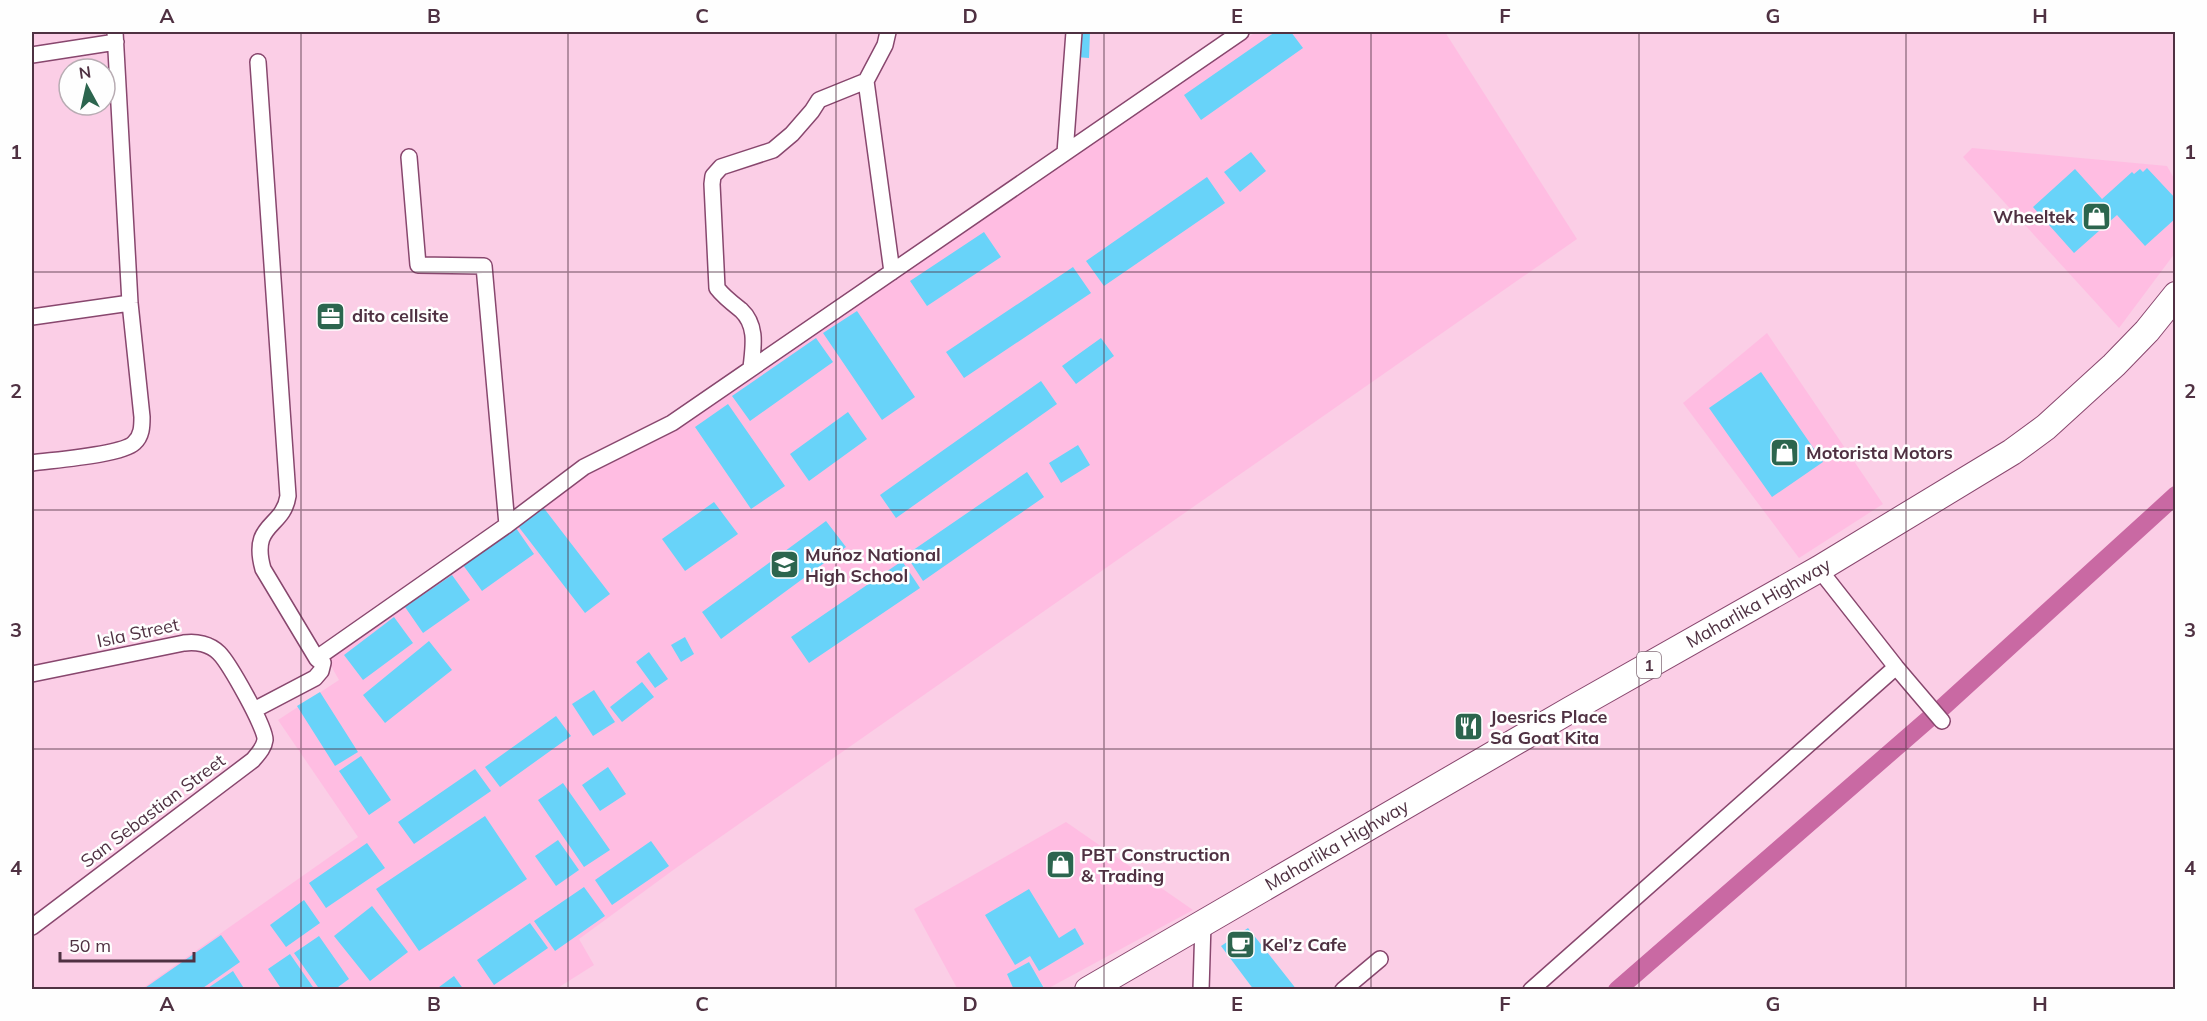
<svg xmlns="http://www.w3.org/2000/svg" width="2207" height="1021" viewBox="0 0 2207 1021" font-family="Mulish,sans-serif">
<rect width="100%" height="100%" fill="#fbcee6"/>
<path fill="#ffbde2" d="M1256,32H1445L1577,239L676,868L579,939L594,965L556,989L140,990L358,837L278,720L339,680L327,659L588,471L671,430Z
M1972,148L2167,166L2175,180V253L2119,328L1963,157Z
M1767,333L1883,504L1799,558L1683,403Z
M1066,822L1193,910L1047,989H1045L1029,962L1007,974L1014,989L958,990L914,909Z"/>
<g fill="none" stroke-linecap="round" stroke-linejoin="round">
<path stroke="#c969a3" stroke-width="18" d="M1943,707L2176,495
M1617,990L1931,717"/>
</g>
<path fill="#68d3f9" d="M1076,32H1090L1089,58L1075,57Z
M1275,32H1291L1303,48L1201,120L1184,95Z
M1251,152L1266,171L1240,192L1224,172Z
M2147,168L2176,199V218L2145,246L2117,215L2074,253L2033,207L2075,169L2102,199L2132,172L2134,174L2140,169L2143,172Z
M1207,177L1225,203L1104,286L1086,261Z
M984,232L1001,257L927,306L910,281Z
M1073,267L1091,293L964,378L946,352Z
M857,311L915,397L882,420L823,333Z
M816,338L833,362L750,421L732,396Z
M1101,338L1114,356L1076,384L1062,366Z
M1761,372L1823,462L1772,497L1709,408Z
M1041,381L1057,404L896,518L880,495Z
M728,404L785,486L751,509L695,427Z
M848,412L867,439L809,481L790,454Z
M1078,445L1090,465L1061,483L1049,463Z
M1027,472L1044,497L923,581L906,555Z
M714,502L738,534L685,571L662,539Z
M543,507L610,594L585,613L518,526Z
M826,521L846,547L721,639L702,612Z
M516,528L534,554L482,591L463,565Z
M902,561L920,588L809,663L791,637Z
M452,575L470,600L423,633L405,607Z
M394,617L413,643L363,680L344,655Z
M685,637L694,654L681,662L671,645Z
M429,641L452,670L385,723L363,695Z
M649,652L668,679L655,688L636,662Z
M642,682L654,697L622,722L610,707Z
M594,690L615,722L593,736L572,704Z
M320,692L358,752L335,766L297,706Z
M556,716L571,736L500,787L485,767Z
M361,756L391,800L369,815L339,771Z
M608,767L626,794L600,811L582,785Z
M475,769L491,791L414,844L398,822Z
M563,783L610,850L584,867L538,800Z
M485,816L527,879L419,951L376,889Z
M558,840L579,870L556,886L535,856Z
M651,841L669,866L612,905L595,880Z
M367,843L385,868L326,908L309,883Z
M584,887L605,916L555,951L534,921Z
M1029,889L1059,938L1075,928L1084,944L1039,971L1030,956L1015,965L985,915Z
M304,900L320,923L286,947L270,925Z
M372,906L408,952L370,981L334,936Z
M530,923L548,948L494,985L477,960Z
M1248,928L1297,990H1254L1221,946Z
M221,935L240,962L200,990H142Z
M319,936L349,979L334,990H320L294,953Z
M290,954L315,990H282L268,969Z
M1029,962L1045,990H1014L1007,974Z
M233,971L245,990H205Z
M454,976L464,990H435Z"/>
<g fill="none" stroke-linecap="round" stroke-linejoin="round">
<defs>
<path id="minor" d="M888,32L885,45L866,81L892,272
M32,55L116,42
M258,62L288,496C283,529 250,522 263,569L317,659
M1065,153L1074,32
M409,157L418,265L484,266L507,525
M32,317L130,303
M751,368C753,348 758,326 741,310C732,303 724,297 717,288L712,184L713,176L721,167L773,150L792,134L812,111L819,100L866,81
M32,463C52,460 122,455 134,443C142,436 142,426 142,417L130,303L115,32
M1819,569L1896,667L1942,721
M32,674L184,643C196,641 210,644 219,653C229,663 266,728 265,740C264,748 258,754 253,760L32,927
M254,710L315,678L321,671L323,663L317,659L324,653L507,525L584,467L672,423L1241,32
M1201,990L1203,923
M1343,990L1380,959
M1531,990L1896,667"/>
<g id="trunk">
<path id="s1" d="M1088,990L1570,710L1819,569L2012,452L2046,427L2114,365L2147,331L2176,295"/>
</g>
</defs>
<use href="#minor" stroke="#88476e" stroke-width="18"/>
<use href="#trunk" stroke="#88476e" stroke-width="28"/>
<use href="#minor" stroke="#fff" stroke-width="15"/>
<use href="#trunk" stroke="#fff" stroke-width="26"/>
</g>
<path fill="none" stroke="#4f3142" stroke-width="1.5" stroke-opacity="0.55" d="M301,32V990M568,32V990M836,32V990M1104,32V990M1371,32V990M1639,32V990M1906,32V990M32,272H2176M32,510H2176M32,749H2176"/>
<defs>
<symbol id="shop-square" viewBox="-11 -11 22 22"><rect x="-9" y="-9" width="18" height="18" rx="4" fill="#2c654e" stroke="#fefefe"/><path d="M-5-2.5h2.3a2.7 3.5 0 0 1 5.4 0H5L5.5 6h-11ZM-1.5-2.5h3a1.5 2.3 0 0 0-3 0Z" fill="#fff"/></symbol>
<symbol id="office-square" viewBox="-11 -11 22 22"><rect x="-9" y="-9" width="18" height="18" rx="4" fill="#2c654e" stroke="#fefefe"/><path d="M-6-3h4V-5.5h4V-3h4V5H-6ZM-1-4.5V-3h2v-1.5ZM-6 0V1H6V0Z" fill="#fff"/></symbol>
<symbol id="school-square" viewBox="-11 -11 22 22"><rect x="-9" y="-9" width="18" height="18" rx="4" fill="#2c654e" stroke="#fefefe"/><path d="M0-5L7-2L0 1L-7-2ZM-4 1L0 2.5L4 1V4Q0 6-4 4Z" fill="#fff"/></symbol>
<symbol id="restaurant-square" viewBox="-11 -11 22 22"><rect x="-9" y="-9" width="18" height="18" rx="4" fill="#2c654e" stroke="#fefefe"/><path d="M-5-6h1v4h1v-4h1v4h1v-4h1v5L-1.5 .5V6h-2V.5L-5-1ZM5-6V6H3V1.5H1.5Q1.5-4 5-6Z" fill="#fff"/></symbol>
<symbol id="cafe-square" viewBox="-11 -11 22 22"><rect x="-9" y="-9" width="18" height="18" rx="4" fill="#2c654e" stroke="#fefefe"/><path d="M-5.5-4.5H6V0H3Q3 3.5 0 3.5H-2.5Q-5.5 3.5-5.5 0ZM3-3.2v2h1.7v-2ZM-6 4.5H4V6H-6Z" fill="#fff"/></symbol>
</defs>
<g fill-rule="evenodd">
<use href="#shop-square" x="2080" y="200" width="33" height="33"/>
<use href="#office-square" x="314" y="300" width="33" height="33"/>
<use href="#shop-square" x="1768" y="436" width="33" height="33"/>
<use href="#school-square" x="768" y="548" width="33" height="33"/>
<use href="#restaurant-square" x="1452" y="710" width="33" height="33"/>
<use href="#shop-square" x="1044" y="848" width="33" height="33"/>
<use href="#cafe-square" x="1224" y="928" width="33" height="33"/>
</g>
<g text-anchor="middle" stroke-width="5" stroke-linejoin="round" paint-order="stroke">
<rect fill="#fefefe" stroke="#846e7a" stroke-width="1.5" x="1637" y="652" width="24" height="26" rx="4.5"/>
<g font-size="16" font-weight="bold" fill="#4f3142">
<text x="1649" y="671">1</text>
</g>
<g font-size="18" font-weight="bold" fill="#4f3142" stroke="#fefefe" text-anchor="start">
<text x="2075" y="223" text-anchor="end">Wheeltek</text>
<text x="352" y="322">dito cellsite</text>
<text x="1806" y="459">Motorista Motors</text>
<text x="805" y="561">Muñoz National<tspan x="805" dy="21">High School</tspan></text>
<text x="1490" y="723">Joesrics Place<tspan x="1490" dy="21">Sa Goat Kita</tspan></text>
<text x="1081" y="861">PBT Construction<tspan x="1081" dy="21">&amp; Trading</tspan></text>
<text x="1262" y="951">Kel’z Cafe</text>
</g>
<g font-size="18" fill="#4f3142" stroke="#fefefe">
<text dy="6" stroke="none"><textPath href="#s1" startOffset="774">Maharlika Highway</textPath></text>
<text transform="translate(138 633) rotate(-12)" y="6">Isla Street</text>
<text transform="translate(153 811) rotate(-37)" y="6">San Sebastian Street</text>
<text dy="6" stroke="none"><textPath href="#s1" startOffset="288">Maharlika Highway</textPath></text>
</g>
</g>
<rect width="2207" height="1021" fill="none" stroke="#fefefe" stroke-width="66"/>
<g transform="translate(87 87) rotate(352)"><circle r="28" fill="#fefefe" stroke="#b8acb3" stroke-width="1.5"/>
<path d="M0-4.5L10 22L0 15L-10 22Z" fill="#2c654e"/>
<text y="-9" font-size="16" font-weight="bold" text-anchor="middle" fill="#4f3142">N</text>
</g>
<path d="M60 952v9h134v-9" fill="none" stroke="#4f3142" stroke-width="3"/>
<text x="69" y="952" font-size="18" fill="#4f3142" stroke="#fefefe" stroke-width="4.5" paint-order="stroke">50 m</text>
<rect x="33" y="33" width="2141" height="955" fill="none" stroke="#4f3142" stroke-width="2"/>
<g font-size="20" text-anchor="middle" font-weight="bold" fill="#4f3142">
<text x="167" y="23">A</text>
<text x="434" y="23">B</text>
<text x="702" y="23">C</text>
<text x="970" y="23">D</text>
<text x="1237" y="23">E</text>
<text x="1505" y="23">F</text>
<text x="1773" y="23">G</text>
<text x="2040" y="23">H</text>
<text x="16" y="159">1</text>
<text x="2190" y="159">1</text>
<text x="16" y="398">2</text>
<text x="2190" y="398">2</text>
<text x="16" y="637">3</text>
<text x="2190" y="637">3</text>
<text x="16" y="875">4</text>
<text x="2190" y="875">4</text>
<text x="167" y="1011">A</text>
<text x="434" y="1011">B</text>
<text x="702" y="1011">C</text>
<text x="970" y="1011">D</text>
<text x="1237" y="1011">E</text>
<text x="1505" y="1011">F</text>
<text x="1773" y="1011">G</text>
<text x="2040" y="1011">H</text>
</g>
</svg>
